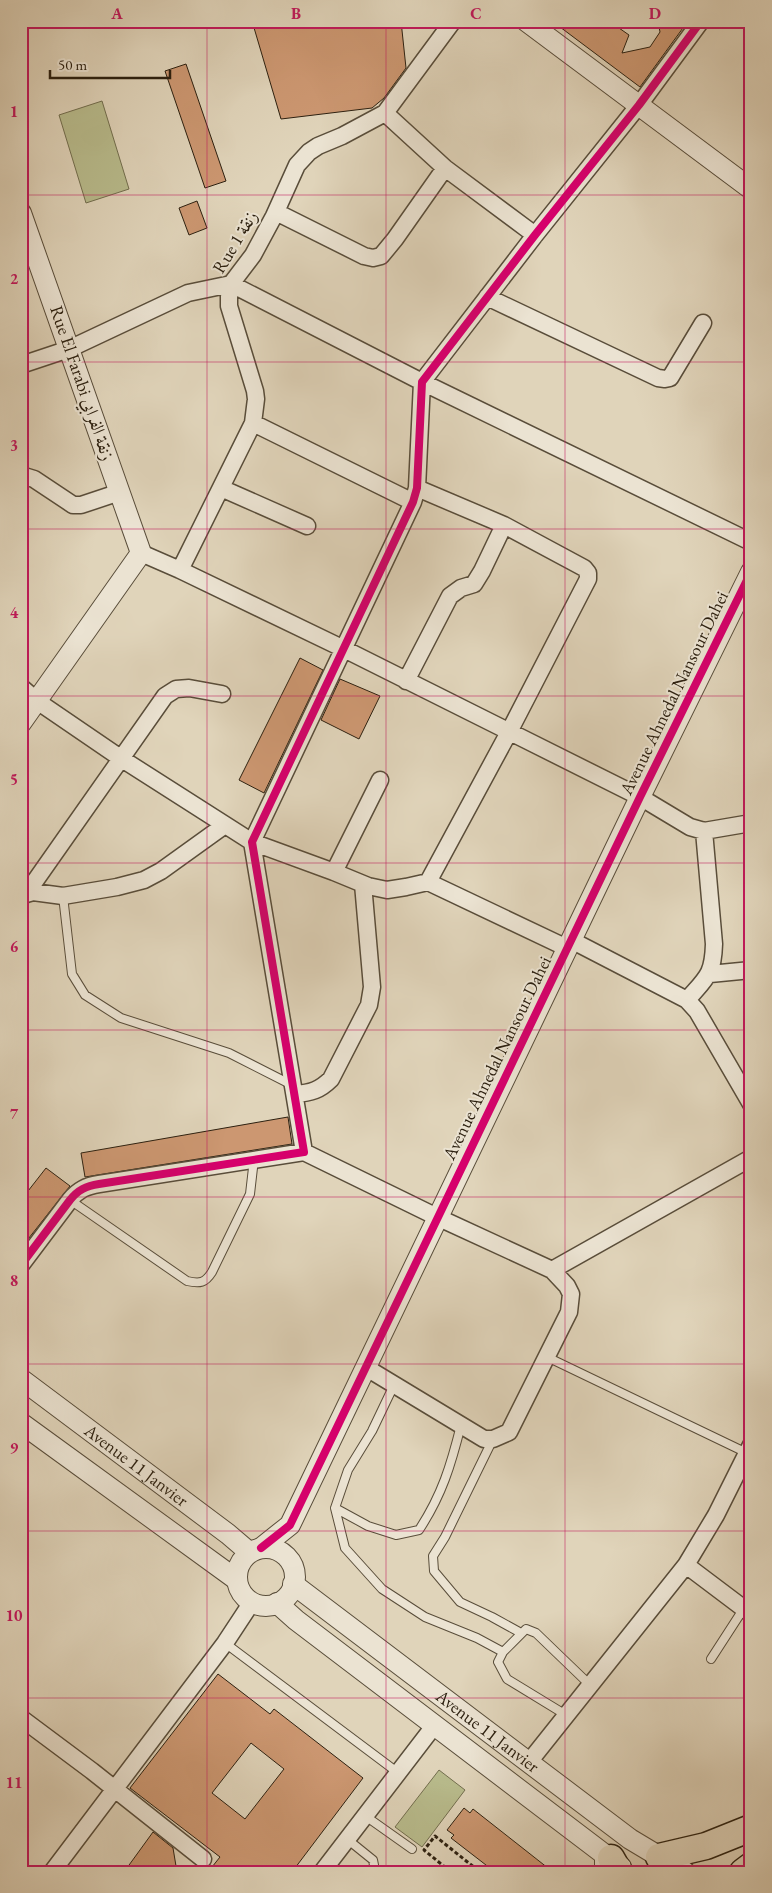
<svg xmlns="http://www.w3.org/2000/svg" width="772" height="1893" viewBox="0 0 772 1893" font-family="'EB Garamond',Amiri,serif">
<rect width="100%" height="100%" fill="#e0d4ba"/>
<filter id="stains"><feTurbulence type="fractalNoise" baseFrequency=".004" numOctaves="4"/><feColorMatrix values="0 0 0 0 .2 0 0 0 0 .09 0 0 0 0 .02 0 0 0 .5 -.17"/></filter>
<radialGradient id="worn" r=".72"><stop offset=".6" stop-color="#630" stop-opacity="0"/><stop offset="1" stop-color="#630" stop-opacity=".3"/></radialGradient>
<path fill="#b8bb8c" stroke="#726e4e" d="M102,101L129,189L86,203L59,115Z
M439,1770L465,1790L422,1847L395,1827Z"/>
<path fill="#cc9771" stroke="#2c2010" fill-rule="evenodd" d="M252,21H401L406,68L384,98L372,108L281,119Z
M552,21H609L629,35L622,53L650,47L660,32L658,21H688L640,87Z
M186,64L226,181L205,188L165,71Z
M197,201L207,228L189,235L179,208Z
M300,658L323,670L264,793L239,780Z
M340,679L380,696L359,739L321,720Z
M288,1117L292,1144L85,1177L81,1153Z
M46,1168L70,1186L21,1248V1200Z
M218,1674L270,1714L274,1709L363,1778L292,1872H208L220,1857L130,1788ZM251,1743L284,1769L245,1819L212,1793Z
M464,1808L470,1813L473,1809L553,1872H495L451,1838L454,1835L447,1830Z
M153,1832L173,1848L177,1872H124Z"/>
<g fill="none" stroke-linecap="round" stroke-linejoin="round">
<defs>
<path id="service" d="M63,896L72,974L85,995L121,1018L229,1053L292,1085
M70,1200L187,1281C200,1284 205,1283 212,1272L250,1194L254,1159
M547,1357L747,1453
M394,1385L372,1431L348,1470L335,1508L345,1548L382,1589L425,1617L477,1638L503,1652
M493,1439L445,1537L433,1556L434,1571L460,1602L492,1617L521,1633
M335,1508L368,1526L396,1535L419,1530C442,1495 451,1465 461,1425
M225,1643L397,1772
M711,1659L744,1608
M566,1715L507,1679L498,1662L503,1652L526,1629L536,1633L590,1685
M364,1815L412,1849
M347,1839L373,1860L374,1865L371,1872
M599,1855V1865L602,1872"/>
<path id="minor" d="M385,113L445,168L535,235
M276,212L364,256L373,258L381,256L395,239L445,168
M487,297L658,378L665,379L670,378L703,323
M21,365L69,349L188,293L231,284L422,382L751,542
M253,423L413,502
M21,475L34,479L73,505H81L120,492
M221,488L307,526
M417,488L504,525L584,568L588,573V579L509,732L428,882
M141,553L180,570L344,649L640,797L690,827L704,831L751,823
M180,570L253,423L256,399L255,391L229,306V297L231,284L253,255L274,216L297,165L309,152L318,146L342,136L385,113L453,21
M406,681L450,596L461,588L474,584L482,571L504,525
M21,687L37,701L122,759L252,842L334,872L368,886L387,890L406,887L428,882L567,948
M334,872L380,780
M26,894L33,892L63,896L117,887L144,880L161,871L225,825
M21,897L26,894L165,696L176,689L189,688L222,694
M571,940L687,1000L697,1011L751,1104
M710,974L751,970
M687,1000C707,977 713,975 714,944L704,831
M295,1094C311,1093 320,1090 331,1079L369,1005L372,987L363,884
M304,1152L437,1217L552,1270L567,1286L571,1294L569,1312L509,1432L493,1439H484L365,1367
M21,1265L70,1200C78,1190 86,1186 99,1184L304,1152L252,842L413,502L417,488L422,382L535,235L639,105L701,21
M552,1270L751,1158
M686,1565L751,1614
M21,1718L92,1771L203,1859
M529,1762L686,1565L716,1515L751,1445
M52,1872L225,1643L252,1602
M322,1872L434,1726"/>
<g id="tertiary">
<path d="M526,21L751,189"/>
<path d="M21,213L141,553L21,723"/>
<path id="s1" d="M21,1379L228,1534L249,1552"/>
<path d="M21,1423L237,1580"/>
<path d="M261,1548L290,1525L640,797L751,572"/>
<circle cx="266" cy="1577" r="29"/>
<path id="s2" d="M293,1584L630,1839L685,1872"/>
<path d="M277,1603L296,1620L621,1867"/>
</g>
<path id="trunk" d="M659,1857L706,1846L751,1828
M611,1858L619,1872
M743,1872L751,1866"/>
</defs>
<use href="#service" stroke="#594d3a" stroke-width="10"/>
<use href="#minor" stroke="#594d3a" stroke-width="19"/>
<use href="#tertiary" stroke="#594d3a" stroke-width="22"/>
<use href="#trunk" stroke="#2c2010" stroke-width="29"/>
<path stroke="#2c2010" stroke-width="3" stroke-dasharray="4 2.5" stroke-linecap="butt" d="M451,1872L424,1850L435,1836L480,1872"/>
<use href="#service" stroke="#ebe3d2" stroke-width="8"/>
<use href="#minor" stroke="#ebe3d2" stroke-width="16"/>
<use href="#tertiary" stroke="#ebe3d2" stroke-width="20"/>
<use href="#trunk" stroke="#e0d4ba" stroke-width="26"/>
<defs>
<path id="cycleway" d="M21,1265L70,1200C78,1190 86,1186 99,1184L304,1152L252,842L413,502L417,488L422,382L535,235L639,105L701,21
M261,1548L290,1525L640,797L751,572"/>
</defs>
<use href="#cycleway" stroke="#ebe3d2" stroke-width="11"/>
<use href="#cycleway" stroke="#d6006c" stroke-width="8"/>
</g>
<path fill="none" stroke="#c2185b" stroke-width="1" stroke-opacity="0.55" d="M207,21V1872M386,21V1872M565,21V1872M21,195H751M21,362H751M21,529H751M21,696H751M21,863H751M21,1030H751M21,1197H751M21,1364H751M21,1531H751M21,1698H751"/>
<g text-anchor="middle" stroke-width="4" stroke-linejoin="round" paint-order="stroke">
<g font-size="18" fill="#2c2010" stroke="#ebe3d2">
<text transform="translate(235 242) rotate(-59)" y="6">Rue 1 زنقة</text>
<text transform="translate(82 383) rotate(71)" y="6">Rue El Farabi زنقة الفرابي</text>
<text transform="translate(674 693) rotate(-64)" y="6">Avenue Ahnedal Nansour Dahei</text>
<text transform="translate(497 1058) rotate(-64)" y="6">Avenue Ahnedal Nansour Dahei</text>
<text dy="6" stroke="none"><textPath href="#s1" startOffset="144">Avenue 11 Janvier</textPath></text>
<text dy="6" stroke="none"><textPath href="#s2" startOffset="244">Avenue 11 Janvier</textPath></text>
</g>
</g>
<rect width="772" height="1893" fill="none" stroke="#e0d4ba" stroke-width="55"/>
<path d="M50 70v8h120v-8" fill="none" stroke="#2c2010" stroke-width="2.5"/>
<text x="58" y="70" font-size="15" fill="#2c2010" stroke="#ebe3d2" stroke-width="4" paint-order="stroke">50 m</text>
<rect x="28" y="28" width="716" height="1838" fill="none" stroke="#c2185b" stroke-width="2"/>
<g font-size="16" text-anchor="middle" font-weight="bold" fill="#c2185b">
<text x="117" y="19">A</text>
<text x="296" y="19">B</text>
<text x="476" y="19">C</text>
<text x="655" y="19">D</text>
<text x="14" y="117">1</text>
<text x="14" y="284">2</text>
<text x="14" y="451">3</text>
<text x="14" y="618">4</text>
<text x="14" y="785">5</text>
<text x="14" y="952">6</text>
<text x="14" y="1119">7</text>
<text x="14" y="1286">8</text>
<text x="14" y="1453">9</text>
<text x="14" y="1621">10</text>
<text x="14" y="1788">11</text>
</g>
<rect width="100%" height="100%" filter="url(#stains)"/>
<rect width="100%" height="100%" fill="url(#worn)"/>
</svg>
